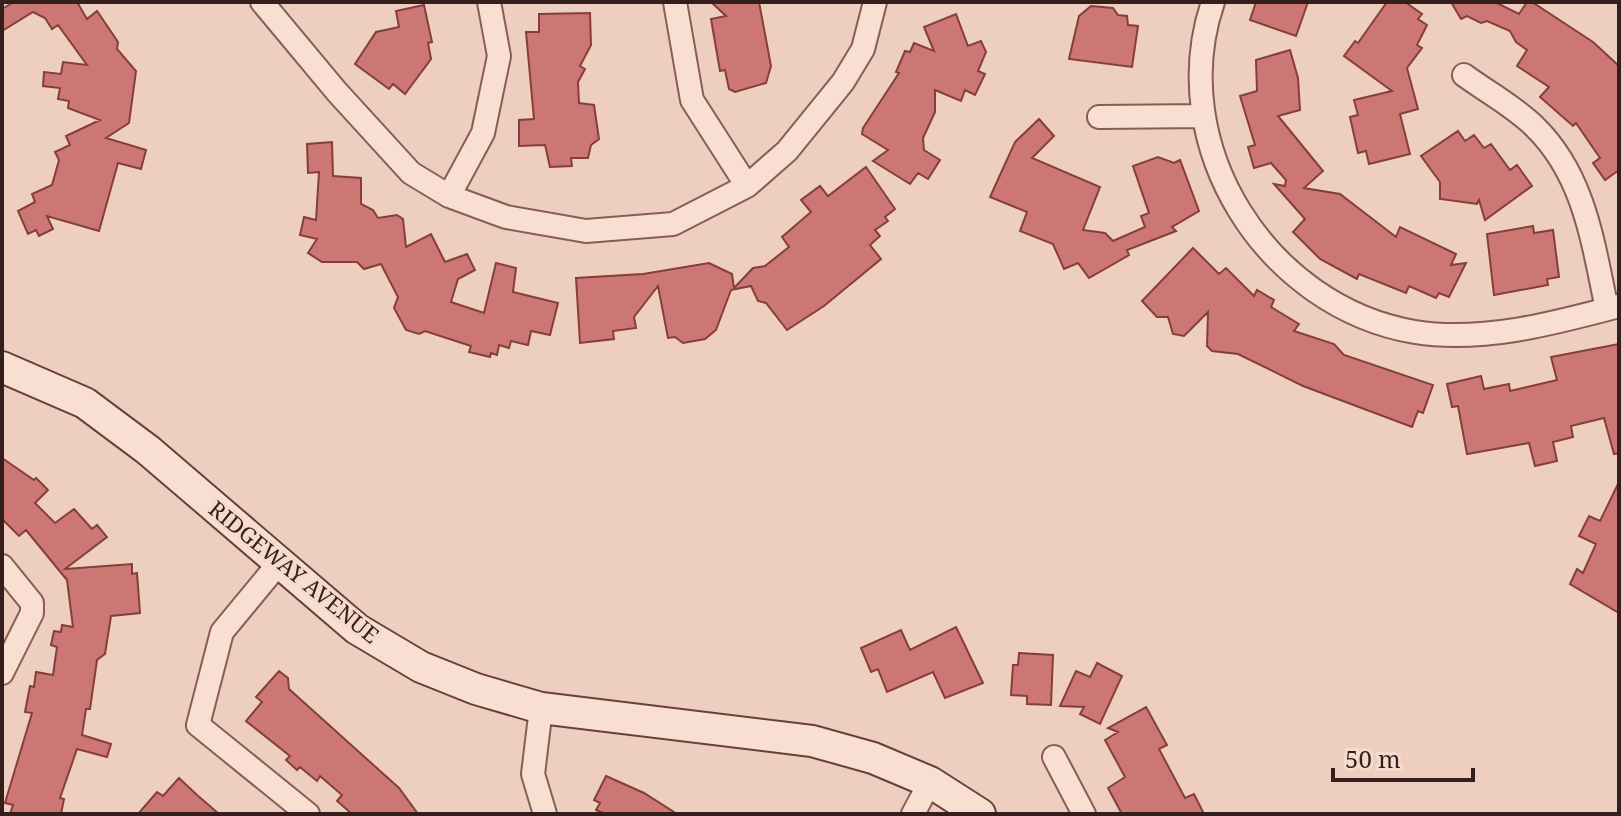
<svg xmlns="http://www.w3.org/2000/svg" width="1621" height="816" viewBox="0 0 1621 816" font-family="'Noto Serif',serif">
<rect width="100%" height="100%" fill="#edcebf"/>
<path fill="#cc7774" stroke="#853e3d" stroke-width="2" d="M14,2H77L87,19L97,11L118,42L117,49L136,71L129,123L106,138L146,150L141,169L118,163L99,231L47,216L53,229L39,236L36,230L28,234L18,211L35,202L32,194L52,185L59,160L55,152L70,145L66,136L100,120L68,108L69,101L58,99L60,88L43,86L44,72L61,74L63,62L87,65L58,25L52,29L45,18L33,12L2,31V9Z
M711,2H759L771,66L766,83L735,92L729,89L725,70L720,71L711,19L726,16Z
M1256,2H1308L1296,36L1250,20Z
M1387,2H1405L1422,14L1418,19L1427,25L1417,45L1422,48L1407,68L1418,109L1400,114L1410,154L1369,164L1366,151L1358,153L1350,117L1358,115L1354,100L1392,91L1344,56L1355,41L1358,43Z
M1451,2H1495L1519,14L1527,2H1532L1593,42L1619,66V170L1605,180L1593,163L1600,158L1576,123L1573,126L1540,97L1549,87L1517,66L1527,50L1516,42L1510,31L1487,21L1481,23L1467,16L1461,19Z
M424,5L432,42L428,43L431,59L405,94L393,84L389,89L355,64L376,32L399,27L396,11Z
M1091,6L1113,8L1118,15L1127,16L1128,25L1138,26L1132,67L1069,59L1079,16Z
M590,13L591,45L580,66L585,69L578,82L579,103L594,105L599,139L591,145L588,158H571L572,166L550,167L545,145L519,146V120L534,119L526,32H539V14Z
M956,14L968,46L981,41L986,52L978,71L985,74L975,95L965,90L961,101L935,90V112L923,138L924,150L940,160L928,179L918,173L910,184L873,161L888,150L862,134L863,128L899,73L896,72L905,51L910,52L914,43L934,51L924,27Z
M1290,50L1298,78L1300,110L1278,116L1323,171L1304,188L1340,194L1396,237L1400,227L1456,254L1451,265L1466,263L1449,297L1439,293L1436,298L1409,286L1406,293L1359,274L1357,279L1320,259L1293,232L1305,219L1274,184L1285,186L1286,180L1271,163L1254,168L1248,147L1255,145L1240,96L1257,91L1256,60Z
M1039,119L1054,136L1032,158L1100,187L1083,230L1105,233L1113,241L1145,227L1141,216L1149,213L1133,166L1158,157L1174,163L1180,160L1199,211L1172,227L1176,231L1127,250L1129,255L1089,278L1078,263L1064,269L1053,244L1020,231L1027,212L990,197L1015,142Z
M1458,131L1465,141L1474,135L1484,148L1491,144L1510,170L1517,165L1532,186L1485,220L1479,200L1477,204L1440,199V182L1421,156Z
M332,142L333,176L361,178V204L373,210L378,218L397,215L403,219L406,247L431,234L445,262L467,254L475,270L458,279L451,302L484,313L496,263L516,268L513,292L558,303L550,335L531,331L528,345L511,341L509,348L499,345L497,355L491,353L490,357L469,352L471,346L425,331L419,334L406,330L394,308L398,297L381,264L364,269L357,262H322L308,253L317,239L300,235L304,217L316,220L319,172L308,173L307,144Z
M866,167L895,209L885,217L888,221L875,230L880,236L870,245L881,259L824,306L787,330L766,303L758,301L751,286L731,290L716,330L705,339L683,343L675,337L668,338L658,286L634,317L636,328L613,331L614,339L580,343L576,278L643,274L709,263L732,274L734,288L753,268L765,266L789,247L782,237L811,212L801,200L820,186L828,196Z
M1533,226L1534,233L1553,230L1559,277L1547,279L1548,285L1494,295L1487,234Z
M1193,248L1219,274L1226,268L1254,296L1257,290L1274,300L1271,307L1299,324L1294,331L1334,344L1344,355L1433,385L1423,413L1418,411L1412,427L1303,386L1238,354L1212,351L1207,346L1208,312L1184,336L1173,334L1168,317H1157L1142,301Z
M1619,344V453L1614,454L1604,418L1571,426L1573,437L1553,442L1557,461L1535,466L1529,443L1467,454L1458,406L1452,407L1447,384L1481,376L1484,389L1509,384L1510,391L1557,380L1551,357Z
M2,458L34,480L36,478L48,490L35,503L55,523L74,509L92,529L97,525L107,537L65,569L132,564V574L137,573L140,613L111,616L105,654L97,660L90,709H86L82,735L111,744L107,757L77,749L60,798L64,799L61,814H10L13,805L5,803L32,713L25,712L30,686L34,687L36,672L53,675L57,647L51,645L54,631L61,632L62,625L73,627L67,580L26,530L19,536L2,519Z
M1619,482V613L1570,584L1577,569L1583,573L1596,544L1579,536L1589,516L1600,521Z
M956,627L983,683L945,698L933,672L887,692L878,669L871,672L861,648L901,630L910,650Z
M1019,653L1053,655L1051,705L1027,704V696L1011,695L1013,665H1018Z
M1097,663L1122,676L1100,724L1080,714L1084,707L1060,706L1076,671L1090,677Z
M279,671L288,678L289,689L399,788L418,814H352L337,801L342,795L320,776L317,781L300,767L297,770L286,760L290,756L246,721L262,702L256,697Z
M1146,707L1167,745L1159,749L1185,798L1194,794L1204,814H1122L1108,788L1125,777L1105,740L1118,732L1108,728Z
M606,776L644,793L677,814H605L596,810L600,803L594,800Z
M179,778L197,795L219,814H138L157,792L163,796Z"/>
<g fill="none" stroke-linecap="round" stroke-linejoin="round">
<defs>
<path id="street" d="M262,2L337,92L411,173L449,196L506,217L586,231L673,224L747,186L787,151L843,82L863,49L875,2
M675,2L692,100L747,186
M1213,2C1164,146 1267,307 1415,332C1482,343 1555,323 1619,306
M1464,75C1487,92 1515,107 1535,127C1585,176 1593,244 1607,309
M1099,117L1202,116
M449,196L483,133L499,56L489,2
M279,563L222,632L198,725L308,814
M2,566L32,603V613L2,673
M541,708L533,774L545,814
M1054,757L1084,814
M913,814L930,782"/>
<path id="secondary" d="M2,367L85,403L148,450L357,629L421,667L476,689L541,708L812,741L873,758L930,782L980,814"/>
</defs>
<use href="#street" stroke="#865e57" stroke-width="26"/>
<use href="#secondary" stroke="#67403b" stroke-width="34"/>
<use href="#street" stroke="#f9ded2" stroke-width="22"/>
<use href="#secondary" stroke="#f9ded2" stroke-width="30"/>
</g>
<g text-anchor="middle" stroke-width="6" stroke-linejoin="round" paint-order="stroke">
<g font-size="22" fill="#351f1c" stroke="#f5dbce">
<text transform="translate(294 572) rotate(39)" y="8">RIDGEWAY AVENUE</text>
</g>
</g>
<rect width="1621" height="816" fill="none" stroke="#351f1c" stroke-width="8"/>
<path d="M1333 768v12h140v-12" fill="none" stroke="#351f1c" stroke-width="4"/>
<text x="1345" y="768" font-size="24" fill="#351f1c" stroke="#f5dbce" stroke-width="6" paint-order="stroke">50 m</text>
</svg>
